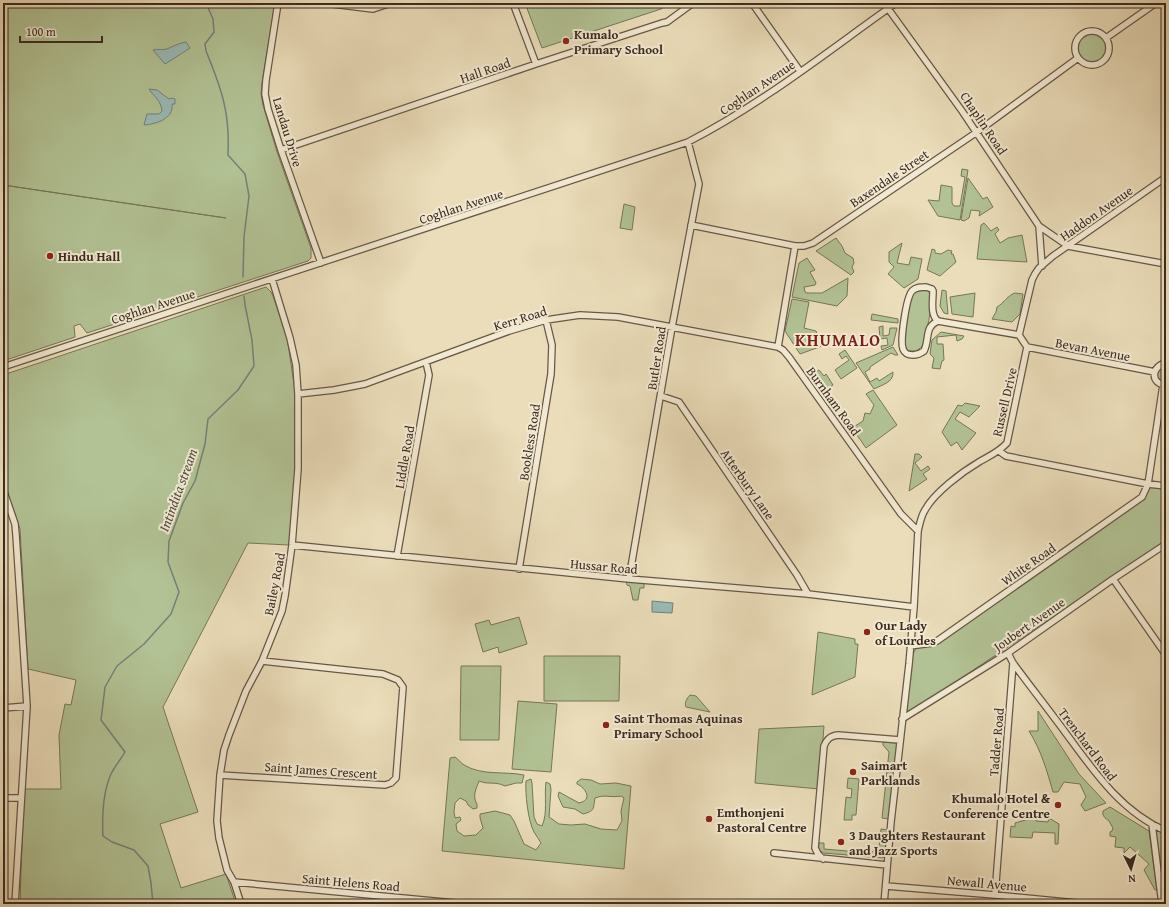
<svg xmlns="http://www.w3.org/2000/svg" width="1169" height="907" viewBox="0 0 1169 907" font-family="'Gentium Book Plus',serif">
<rect width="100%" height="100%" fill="#ebddba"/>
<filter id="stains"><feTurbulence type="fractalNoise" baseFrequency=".005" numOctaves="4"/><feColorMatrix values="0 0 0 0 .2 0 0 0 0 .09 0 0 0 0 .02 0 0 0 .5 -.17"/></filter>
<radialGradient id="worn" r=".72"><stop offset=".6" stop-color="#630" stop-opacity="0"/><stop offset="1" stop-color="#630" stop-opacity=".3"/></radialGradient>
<path fill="#b2c294" stroke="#76765a" d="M3,3H275L262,83L261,94L263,105L277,152L311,248V258L308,261L87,333L80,324L74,326L75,337L3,361V185L226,218L3,185Z
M525,3H670L661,9L542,48Z
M1075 48a17 17 0 1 1 34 0a17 17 0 1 1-34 0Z
M962,169L968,170L960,220L938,216L928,200L939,201L941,185L952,187V203L954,206H960L965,177L961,176Z
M968,178L983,199L987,197L993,207L979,216L980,211L971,210L969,218L964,221L961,220Z
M624,204L635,207L632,230L620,228Z
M984,223L991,231L997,227L999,230L995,234L1000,243L1008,238L1022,235L1027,262L977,259L981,225Z
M836,238L842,246L845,253L853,258L854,263L852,267L854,272L851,275L816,251Z
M902,243L897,263L909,265L911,257L922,259L918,279L904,288L888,274L894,267L889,262V252Z
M932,249L935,250V253L941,254L948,250L952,251L951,254H953L956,262L940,276L927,270Z
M807,258L815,270L810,272L816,283L815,285L804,287L805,292L807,293H822L848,278L847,296L837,306L792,297L799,263Z
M266,287L271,292L273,296L287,337L295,391L296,463L289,545L248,543L163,707L198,812L160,824L181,888L226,874L236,904H88L20,902L24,789H61L59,735L65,704L71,705L76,680L28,669L20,529L3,479V375Z
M922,289L928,290C935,302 926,333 923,346L916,351H909L905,347L904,340L911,296L913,292Z
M942,290L946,291L948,314L944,313L940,306Z
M975,293L973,317L952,314L950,297Z
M1015,293L1023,294L1020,314L1012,322L992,319L996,312L997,307C1004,303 1008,295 1015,293Z
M792,299L809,302L804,328L816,331L822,346L800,354L785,331Z
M872,314L898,319V323L871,320Z
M883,326V336L889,335L890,328H897L893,345L882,350L881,346L888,345L887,338L880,339L879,327Z
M941,332L964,336L962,339L957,341L956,335L937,337V344H943L944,360L942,361L940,369L932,368L934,358L930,354L932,340Z
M893,347L898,355H895L891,353L870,367V369L865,372L870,382L877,378L879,381L893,372C894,382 882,385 874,389L856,363Z
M845,350L857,368L841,379L835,370L849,360L846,356L842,359L839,354Z
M1166,363V385L1155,378L1157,367Z
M819,370L824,376L826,374L833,385L826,390L814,373Z
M873,390L897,425L866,448L852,428L863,421L865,413L870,414L874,405L866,394Z
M965,403L980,406L969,417L960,412L955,419L976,433L962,450L957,442L951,446L942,432L958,405L962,406Z
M915,454H919L922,457L915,463L921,471L928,466L930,469L923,474L927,479L909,491Z
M1149,485L1166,487V542L904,716C905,702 909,655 917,647L933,645L1143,498Z
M626,580L644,581V588H640L638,600H633L630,586L627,585Z
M519,617L527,644L499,653L498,647L483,652L475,624L489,620L491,625Z
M818,632L855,639V644H858L855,677L812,695Z
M544,656H620L619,701H544Z
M461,666H501L499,740H460Z
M690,695L696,696L710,712L686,707C684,703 687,698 690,695Z
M518,701L557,704L551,772L512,769Z
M1038,711L1079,774L1106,803L1085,811L1081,805L1086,797L1080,784L1064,782L1058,792H1053C1047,771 1041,750 1029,731H1038Z
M824,726L819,789L755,783L759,729Z
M883,742L897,743L889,819L882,818L889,752L883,745Z
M455,757C458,759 461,763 464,765C482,776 505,771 524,775L522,783H516L505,786C495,781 489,785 479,781C476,789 472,796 477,804V808L473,809L468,805L466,801L460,798L455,803L454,812L455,818L460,817L461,820L456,824L457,831L464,836L476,835L483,828L480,818V814L495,811L510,815L514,821L524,844L536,850L541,843C539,839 536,836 534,832C528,821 525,793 526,781L531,779L532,783L534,817L537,824L542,826C548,813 544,796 546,782L550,784L551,789L549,817L559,824L571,825L585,824L601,829L617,830L622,821L621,811L624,798L621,796C611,798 605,794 595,798C593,809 595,811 583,814L575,809L563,807L558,796L559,792L579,803C593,800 586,788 577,784V782L581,779L591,780L600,784L616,783L631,786L624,869L442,851L450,758Z
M848,778L859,779L856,815H852V820H844L846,797L851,798L852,789L847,788Z
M1110,807L1149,831L1157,890H1155L1144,870L1149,864L1130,847L1124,853V848L1115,847L1116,837L1110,836V832L1112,831L1113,828L1109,821C1105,818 1102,816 1103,811Z
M1036,817V821L1048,822L1049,818L1059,824L1058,844H1055V833L1033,832L1032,838L1010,837L1011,826L1015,827V823Z
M1154,827L1166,832V904H1165Z
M881,829L888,830L885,856L883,858L824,853C819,851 818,848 819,843H824V849L871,853L879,847Z"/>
<path fill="#9abab7" stroke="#74817b" d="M186,42L190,48C181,54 173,59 165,64L153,50C158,49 163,50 167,49C173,46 180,43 186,42Z
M149,89L157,90L169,99L172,98L175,99V104H172C174,119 156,124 144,125L147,114H159L162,111C161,100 154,97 149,89Z
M652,601L673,603L672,613L652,612Z"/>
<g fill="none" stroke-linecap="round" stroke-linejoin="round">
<path stroke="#74817b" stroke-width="1.5" d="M206,3L213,19L214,32L205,44L206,51C222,90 230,113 228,155L245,174L249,196L244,237L243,277
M153,904L151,883L148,866L134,850L112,842L103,836C102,816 103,792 111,774C115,766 121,759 125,752L101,720L105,687L117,666L144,644L171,614L179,592L168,562L169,541L183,503L195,481L205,444L208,419L238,390L254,366L252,340L245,305L244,296"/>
<defs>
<path id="minor" d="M278,3L266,80L265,94L268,109L281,150L321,263
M324,3L373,9L391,3
M513,3L536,64
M752,3L800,71
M884,3L962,111L1039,226L1042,266
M1075 48a17 17 0 1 1 34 0a17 17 0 1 1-34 0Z
M1106,38L1156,3
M281,150L536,64L662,23L667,22L693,3
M691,225L795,246H804L813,243L977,132L1078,58
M1039,226L1068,246L1166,264
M795,246L778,347L783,350L789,357L901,514L918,531
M926,287L932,289L933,291C933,301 930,315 938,321C924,327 930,339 924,351C920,354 917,355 913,355C908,355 905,354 903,349C900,341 906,298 912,291C916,287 921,287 926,287Z
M938,321L1019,335
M1027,347L1155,372
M3,367L688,142C762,104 828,51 896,3
M1166,385C1150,384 1151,366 1166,363
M298,394L334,390L365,384L509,331L546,320L580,315L618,317L778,347
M661,396L679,402L797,575L808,594
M999,451L1006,456L1148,484L1166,486
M3,489L15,524L16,535L27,706L15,904
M292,545L629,579L808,594L914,607
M397,556L429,375L426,362
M519,569L551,374L552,345L546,320
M629,579L672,327L699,184L688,142
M1113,579L1166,655
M910,646L932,643L937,641L1142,497L1148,484L1163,385
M1008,653L1013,663C1030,686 1048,709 1065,732C1093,770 1121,812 1166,831
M3,708L27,706
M902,719L1008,653L1113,579L1166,544
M220,775L385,785L391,783L396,778L403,687L398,680L383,674L262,661
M3,798H20
M1152,824L1162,904
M774,853L887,865
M823,859L818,854L815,848L824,746C827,739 830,736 838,735L900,740
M234,882L466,904
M886,886L995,895L1087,904
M995,895L1013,663
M241,904L234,882L227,870L219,838L217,821L220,775L224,750L229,735L246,691L262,661L282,611L285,596L292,545L298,469V394L296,365L290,338L272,279
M884,904L891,822L909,664L914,607L918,531C920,523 921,516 925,510C934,493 962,472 979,462C989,456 999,452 1007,443L1027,347L1019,335L1032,280L1035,274L1039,268L1053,256L1166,177"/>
</defs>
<use href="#minor" stroke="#675847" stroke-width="8"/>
<use href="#minor" stroke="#f2e9d2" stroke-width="5.5"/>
</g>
<g fill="#8f2418" stroke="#f2e9d2" stroke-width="1.5">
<circle cx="566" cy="41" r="4"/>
<circle cx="50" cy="256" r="4"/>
<circle cx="867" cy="632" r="4"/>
<circle cx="606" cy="725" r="4"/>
<circle cx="853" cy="772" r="4"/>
<circle cx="1058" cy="805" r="4"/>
<circle cx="709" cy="819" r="4"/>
<circle cx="841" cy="842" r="4"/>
</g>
<g text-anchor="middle" stroke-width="4" stroke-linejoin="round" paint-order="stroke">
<g font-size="13" font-weight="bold" fill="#3b2b21" stroke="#f2e9d2" text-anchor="start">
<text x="574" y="39">Kumalo<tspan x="574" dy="15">Primary School</tspan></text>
<text x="58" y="261">Hindu Hall</text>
<text x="875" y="630">Our Lady<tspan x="875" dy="15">of Lourdes</tspan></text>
<text x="614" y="723">Saint Thomas Aquinas<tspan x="614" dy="15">Primary School</tspan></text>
<text x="861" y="770">Saimart<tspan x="861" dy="15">Parklands</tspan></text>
<text x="1050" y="803" text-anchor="end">Khumalo Hotel &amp;<tspan x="1050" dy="15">Conference Centre</tspan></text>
<text x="717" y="817">Emthonjeni<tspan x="717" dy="15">Pastoral Centre</tspan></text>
<text x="849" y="840">3 Daughters Restaurant<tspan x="849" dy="15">and Jazz Sports</tspan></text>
</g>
<g font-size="13" fill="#3b2b21" stroke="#f2e9d2">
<text transform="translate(485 70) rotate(-19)" y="5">Hall Road</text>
<text transform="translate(757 87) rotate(-34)" y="5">Coghlan Avenue</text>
<text transform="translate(984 123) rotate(56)" y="5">Chaplin Road</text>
<text transform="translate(288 132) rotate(73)" y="5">Landau Drive</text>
<text transform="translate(889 178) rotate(-34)" y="5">Baxendale Street</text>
<text transform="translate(461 206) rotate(-18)" y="5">Coghlan Avenue</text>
<text transform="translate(1096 213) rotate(-35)" y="5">Haddon Avenue</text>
<text transform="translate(153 306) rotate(-18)" y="5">Coghlan Avenue</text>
<text transform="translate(520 318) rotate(-17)" y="5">Kerr Road</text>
<text transform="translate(1093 349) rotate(11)" y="5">Bevan Avenue</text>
<text transform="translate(656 358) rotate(-81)" y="5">Butler Road</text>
<text transform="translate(834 401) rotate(54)" y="5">Burnham Road</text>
<text transform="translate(1004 402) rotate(-77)" y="5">Russell Drive</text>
<text transform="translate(529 442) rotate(-81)" y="5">Bookless Road</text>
<text transform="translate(404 457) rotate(-80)" y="5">Liddle Road</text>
<text transform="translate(748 484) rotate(55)" y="5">Atterbury Lane</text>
<text transform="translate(1028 564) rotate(-35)" y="5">White Road</text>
<text transform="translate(604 566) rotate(5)" y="5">Hussar Road</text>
<text transform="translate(274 584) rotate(-79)" y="5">Bailey Road</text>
<text transform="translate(1029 624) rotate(-35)" y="5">Joubert Avenue</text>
<text transform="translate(996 742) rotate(-85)" y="5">Tadder Road</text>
<text transform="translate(1088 744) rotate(53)" y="5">Trenchard Road</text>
<text transform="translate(321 770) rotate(4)" y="5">Saint James Crescent</text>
<text transform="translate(351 882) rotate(5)" y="5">Saint Helens Road</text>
<text transform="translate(987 883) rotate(5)" y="5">Newall Avenue</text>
</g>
<g font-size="14" font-style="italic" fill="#534f46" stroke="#f2e9d2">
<text transform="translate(178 490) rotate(-70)" y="5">Intindita stream</text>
</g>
<g font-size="17" font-weight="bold" letter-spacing="1" fill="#7a1f14" stroke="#f2e9d2">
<text x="838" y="346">KHUMALO</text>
</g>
</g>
<rect width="1169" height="907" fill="none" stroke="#ebddba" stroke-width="16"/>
<rect x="4" y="4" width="1161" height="899" fill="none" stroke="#3b2b21" stroke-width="2"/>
<rect x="8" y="8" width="1153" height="891" fill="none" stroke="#3b2b21"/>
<g transform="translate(1131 869) rotate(175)" stroke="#f2e9d2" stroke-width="3" paint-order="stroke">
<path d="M0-3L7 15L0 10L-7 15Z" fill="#3b2b21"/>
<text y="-6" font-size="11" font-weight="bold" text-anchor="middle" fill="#3b2b21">N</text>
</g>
<path d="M20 36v6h82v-6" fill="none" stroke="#3b2b21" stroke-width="2"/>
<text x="26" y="36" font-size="12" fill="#3b2b21" stroke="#f2e9d2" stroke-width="3" paint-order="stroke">100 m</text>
<rect width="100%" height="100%" filter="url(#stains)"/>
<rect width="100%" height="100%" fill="url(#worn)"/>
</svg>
